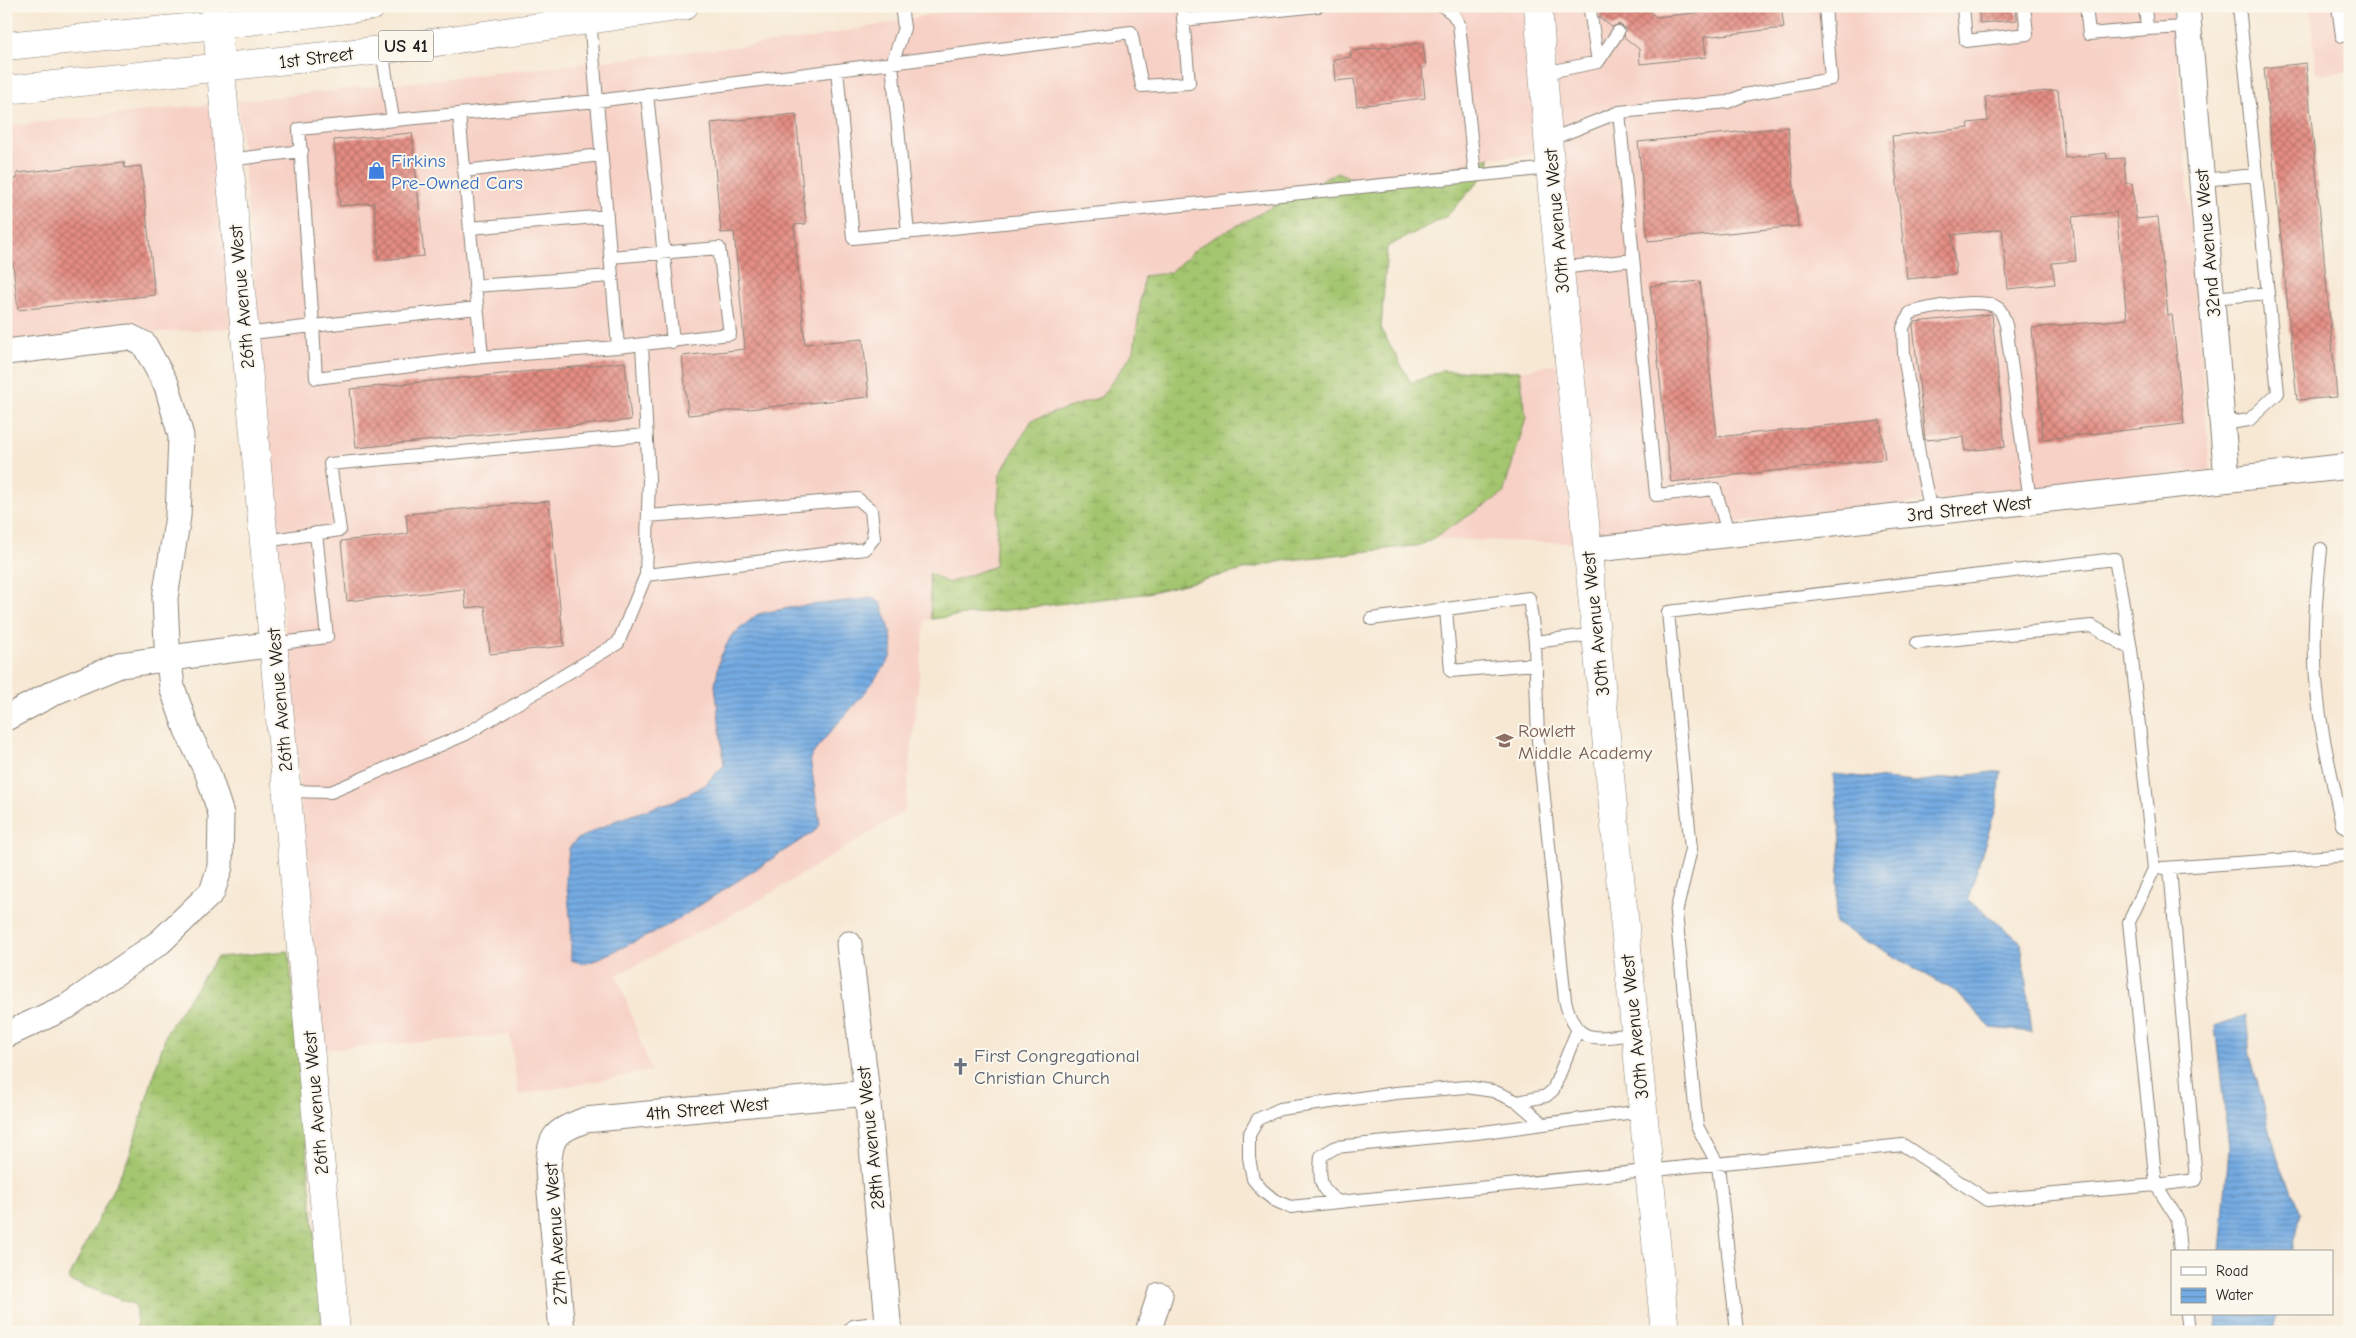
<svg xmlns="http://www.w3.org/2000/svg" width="2356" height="1338" viewBox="0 0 2356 1338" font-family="'Comic Neue',sans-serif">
<defs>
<pattern id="wetland-marsh" width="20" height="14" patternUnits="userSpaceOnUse" patternTransform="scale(1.25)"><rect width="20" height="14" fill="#a4c66f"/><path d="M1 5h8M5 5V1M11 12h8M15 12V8" fill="none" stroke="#8daa60"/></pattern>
<pattern id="water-rules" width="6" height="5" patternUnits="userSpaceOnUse" patternTransform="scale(1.25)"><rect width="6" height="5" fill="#74abe2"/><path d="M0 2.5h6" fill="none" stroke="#5e8ab6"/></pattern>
<pattern id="building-cross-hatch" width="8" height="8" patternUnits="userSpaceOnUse" patternTransform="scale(1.25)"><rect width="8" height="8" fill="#e48d83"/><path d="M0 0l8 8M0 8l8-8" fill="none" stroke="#b8726a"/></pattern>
</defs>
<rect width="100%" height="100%" fill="#fbf7ec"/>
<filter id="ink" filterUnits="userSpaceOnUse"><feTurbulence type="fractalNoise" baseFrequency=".02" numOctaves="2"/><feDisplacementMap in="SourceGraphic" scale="10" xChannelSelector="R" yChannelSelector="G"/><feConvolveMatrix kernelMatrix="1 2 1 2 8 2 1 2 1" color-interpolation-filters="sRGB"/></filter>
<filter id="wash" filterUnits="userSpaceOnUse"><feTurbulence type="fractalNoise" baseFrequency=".0096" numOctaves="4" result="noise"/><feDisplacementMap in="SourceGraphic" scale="20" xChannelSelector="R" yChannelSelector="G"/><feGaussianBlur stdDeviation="1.12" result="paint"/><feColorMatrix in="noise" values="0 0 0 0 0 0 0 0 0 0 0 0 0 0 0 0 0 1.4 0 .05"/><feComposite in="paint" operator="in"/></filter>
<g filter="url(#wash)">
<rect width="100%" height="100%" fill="#f7e8d4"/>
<path fill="#f7d1c6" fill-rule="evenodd" d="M974,6H1527L1537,154L1490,158L1375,189L1201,245L1169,273L1144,276L1134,351L1101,397L1032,420L1000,474L995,566L947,583L929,573L931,619L925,620L905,811L758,901L617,975L651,1071L518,1095L510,1035L323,1050L238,101L807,39ZM871,598L881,603L892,655L876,679L841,722L824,738L810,758L816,791L571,960V924L566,878L577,839L617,820L679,799L706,785L724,765L715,685L793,607Z
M1552,6H2173L2210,470L1599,538L1565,188Z
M2311,6H2350V71L2316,74Z
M213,104L233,328L6,341V126Z
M1557,364L1574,543L1432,539L1503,494L1526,418L1520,371Z"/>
<path fill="url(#wetland-marsh)" stroke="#607146" d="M1490,158L1489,170L1447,216L1387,247L1381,329L1411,383L1441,371H1520L1526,418L1503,494L1422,545L1282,561L1143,594L931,619L929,573L948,583L995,566L1000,474L1032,420L1101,397L1134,351L1144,276L1169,273L1201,245L1337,172L1375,189Z
M289,951L323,1332H138L135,1305L68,1280L129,1157L167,1031L217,957Z"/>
<path fill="url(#water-rules)" stroke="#48647f" d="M871,598L881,603C886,617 896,642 891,656C889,661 884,667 880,672C860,703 831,727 810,758L820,824L815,831L666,927L591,962L581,963L571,960V924L566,878L569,848L577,839L617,820L679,799L705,785L724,765L715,685L720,658L731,636L758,614L793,607Z
M2001,771L1997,805L1968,899L2021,942L2032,1032L1991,1028L1955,991L1835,923L1841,840L1833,774L1914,782Z
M2246,1015L2250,1055L2278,1159L2301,1214L2292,1252H2220L2229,1148L2215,1026Z
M2217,1314H2278L2274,1332H2216Z"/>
<g id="blocks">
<path fill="url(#building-cross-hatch)" d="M1606,6H1643L1656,17L1733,9L1732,6H1781L1784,28L1704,37L1706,57L1640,64L1639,49L1624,37L1625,28L1619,24L1612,27L1599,17Z
M1978,6H2016L2017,20L1980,23Z
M1423,43L1426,67L1422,68L1425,98L1357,106L1354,79L1335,81L1333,59L1351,57L1350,51Z
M2306,63L2337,397L2297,400L2264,68Z
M2058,90L2065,158L2106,153L2107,159L2124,158L2126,184L2132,183L2136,219L2158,217L2168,315H2172L2184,424L2043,439L2032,328L2127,319L2116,212L2072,217L2076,261L2052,263L2055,284L2008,289L2002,229L1952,235L1956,274L1907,279L1892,136L1969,128L1968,123L1988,121L1985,97Z
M796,114L806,224L794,225L805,344L863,339L869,397L688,415L682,356L745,349L734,232L721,233L711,123Z
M1788,127L1798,226L1648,241L1638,142Z
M412,133L424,256L379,260L374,203L340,206L334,140Z
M124,162L125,168L141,166L155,295L18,310L8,218L10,216L6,180L17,179V173Z
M1700,281L1717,437L1880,420L1885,459L1671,482L1650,286Z
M1992,314L2005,447L1965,451L1964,437L1925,440L1913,325L1915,322Z
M625,362L631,420L356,448L350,389Z
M549,501L564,646L490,654L485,606L466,608L464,589L347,601L341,541L408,534L406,514Z"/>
</g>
</g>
<g filter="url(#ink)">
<use href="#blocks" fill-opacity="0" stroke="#8a8278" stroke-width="1"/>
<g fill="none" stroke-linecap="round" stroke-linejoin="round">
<defs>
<path id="service" d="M901,6L904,28L892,64L908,233
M1443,6L1453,14L1459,24L1475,175
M1963,6L1966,41L2027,34L2024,6
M2086,6L2089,34L2147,29L2145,6
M2338,6L2342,36L2350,35
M590,19L618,347L730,334L719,248L610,257
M1183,20L1318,6
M2147,29L2189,27
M382,50L393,120
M1598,62L1618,32
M837,70L853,238L1551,168
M1544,73L1598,62L1590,10L1592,6
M647,94L673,342
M1619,112L1656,495L1715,489L1729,535
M459,114L482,357L618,347
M1549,140L1619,112L1728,102L1744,95L1831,79L1825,6
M228,160L302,151
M464,171L601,155
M2202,180L2256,175
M470,228L607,216
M1560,268L1633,260
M475,286L611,276
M2212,298L2268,293
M477,308L313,326L316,378L482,357
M244,334L313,326L299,129L597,101L1131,32L1142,86L1189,83L1182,6
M2223,424L2249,420L2278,393L2239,6
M1931,512L1920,460L1904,354L1903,328L1910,313C1927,308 1988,295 2000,310C2003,314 2004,320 2006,325L2030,501
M265,541L340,530L330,464L646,435
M2321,549C2316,595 2312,643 2317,690C2321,736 2333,781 2342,825L2350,830
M646,575L865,549L874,538L871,510L858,499L648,516
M1371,619L1446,609
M1596,634L1535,642L1538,740L1565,1000C1576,1047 1595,1038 1635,1034
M1535,642L1529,598L1446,609L1451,671L1536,664
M274,644L327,637L316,533
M287,791L331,792L466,734L618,643L646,575L649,479L642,345
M2163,868L2350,855
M2170,868L2196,1180L2156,1185L2177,1218L2180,1252
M1518,1102L1546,1096L1553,1090L1577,1031
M1642,1111L1476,1133L1336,1147L1321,1156C1319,1178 1319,1191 1339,1202L1903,1145L1987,1200L2156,1185L2129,922L2154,869L2131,649L2092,626L1917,643
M1339,1202L1290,1207L1274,1200L1262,1190L1253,1179L1249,1158V1135L1258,1119L1280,1109L1396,1093L1466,1087L1493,1091L1518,1102L1542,1123
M2187,1314L2189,1332
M1737,1332L1718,1165L1697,1126L1676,913L1691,849L1668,612L2115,559L2131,649"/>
<path id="minor" d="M2187,6L2227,479
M6,352L130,337L144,344L167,386L181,436L178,516L165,598L167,644L172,687L187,730L208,774L221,814L220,867L212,892L160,942L68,1006L6,1035
M1588,550L2350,466
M6,718L57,691L120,665L274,644
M849,944L867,1093L889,1332
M562,1332L548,1169C551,1134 553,1133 585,1120L867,1093
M856,1332L888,1328
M1148,1332L1160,1295"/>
<path id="tertiary" d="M215,6L336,1332
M1538,6L1552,189L1665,1332"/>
<path id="primary" d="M6,46L216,25L372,6
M6,90L382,50L684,6"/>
</defs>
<use href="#service" stroke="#8a8278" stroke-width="14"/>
<use href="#minor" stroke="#8a8278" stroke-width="27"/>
<use href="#tertiary" stroke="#8a8278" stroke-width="29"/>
<use href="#primary" stroke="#8a8278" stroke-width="29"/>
<use href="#service" stroke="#fff" stroke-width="12"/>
<use href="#minor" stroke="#fff" stroke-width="25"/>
<use href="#tertiary" stroke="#fff" stroke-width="28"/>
<use href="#primary" stroke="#fff" stroke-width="28"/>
</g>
</g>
<defs>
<symbol id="shop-bare" viewBox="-9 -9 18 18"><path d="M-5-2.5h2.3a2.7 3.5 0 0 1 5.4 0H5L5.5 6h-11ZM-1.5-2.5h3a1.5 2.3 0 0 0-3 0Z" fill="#3f7fe0" stroke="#fbf7ec" stroke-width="2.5" paint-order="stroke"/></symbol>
<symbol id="school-bare" viewBox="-9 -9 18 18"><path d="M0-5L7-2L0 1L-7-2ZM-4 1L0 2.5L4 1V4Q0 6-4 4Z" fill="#8d6e63" stroke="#fbf7ec" stroke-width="2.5" paint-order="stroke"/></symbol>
<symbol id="church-bare" viewBox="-9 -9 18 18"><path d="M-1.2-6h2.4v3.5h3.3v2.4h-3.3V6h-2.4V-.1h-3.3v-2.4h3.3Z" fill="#6b7280" stroke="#fbf7ec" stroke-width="2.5" paint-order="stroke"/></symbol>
</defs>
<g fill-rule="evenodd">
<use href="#shop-bare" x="364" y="158" width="25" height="25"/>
<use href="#school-bare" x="1492" y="728" width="25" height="25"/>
<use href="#church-bare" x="948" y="1054" width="25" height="25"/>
</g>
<g text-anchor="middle" stroke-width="4" stroke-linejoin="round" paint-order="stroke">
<rect fill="#fbf7ec" stroke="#5f5e5a" stroke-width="1" x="378.5" y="30.5" width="55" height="31" rx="4"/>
<g font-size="18" font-weight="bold" fill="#1c1c1c">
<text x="406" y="52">US 41</text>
</g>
<g font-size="19" fill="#1c1c1c" stroke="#fbf7ec">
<text transform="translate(316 57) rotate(-7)" y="7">1st Street</text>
<text transform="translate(1556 221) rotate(-95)" y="7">30th Avenue West</text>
<text transform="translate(2207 243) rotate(-95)" y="7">32nd Avenue West</text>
<text transform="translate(241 297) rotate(-95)" y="7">26th Avenue West</text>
<text transform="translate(1969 508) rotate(-6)" y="7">3rd Street West</text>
<text transform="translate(1595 624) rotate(-96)" y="7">30th Avenue West</text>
<text transform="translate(279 700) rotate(-95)" y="7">26th Avenue West</text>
<text transform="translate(1634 1027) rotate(-96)" y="7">30th Avenue West</text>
<text transform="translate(315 1103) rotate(-95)" y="7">26th Avenue West</text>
<text transform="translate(707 1108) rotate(-5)" y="7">4th Street West</text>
<text transform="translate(870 1138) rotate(-96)" y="7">28th Avenue West</text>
<text transform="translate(555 1234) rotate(-94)" y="7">27th Avenue West</text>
</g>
<g font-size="19" fill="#366cbe" stroke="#fbf7ec" text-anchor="start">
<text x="391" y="167">Firkins<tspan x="391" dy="22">Pre-Owned Cars</tspan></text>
</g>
<g font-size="19" fill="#785e54" stroke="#fbf7ec" text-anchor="start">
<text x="1518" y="737">Rowlett<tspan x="1518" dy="22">Middle Academy</tspan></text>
</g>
<g font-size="19" fill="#5b616d" stroke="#fbf7ec" text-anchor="start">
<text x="974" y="1062">First Congregational<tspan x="974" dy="22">Christian Church</tspan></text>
</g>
</g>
<rect width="2356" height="1338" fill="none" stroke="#fbf7ec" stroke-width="25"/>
<rect x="2171" y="1250" width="162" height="65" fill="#fbf7ec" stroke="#a29f99"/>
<rect x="2181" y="1267" width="25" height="8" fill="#ffffff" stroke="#a29f99"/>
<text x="2216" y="1276" font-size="15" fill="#1c1c1c">Road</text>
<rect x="2181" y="1288" width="25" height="15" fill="url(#water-rules)" stroke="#a29f99"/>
<text x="2216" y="1300" font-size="15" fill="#1c1c1c">Water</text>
</svg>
